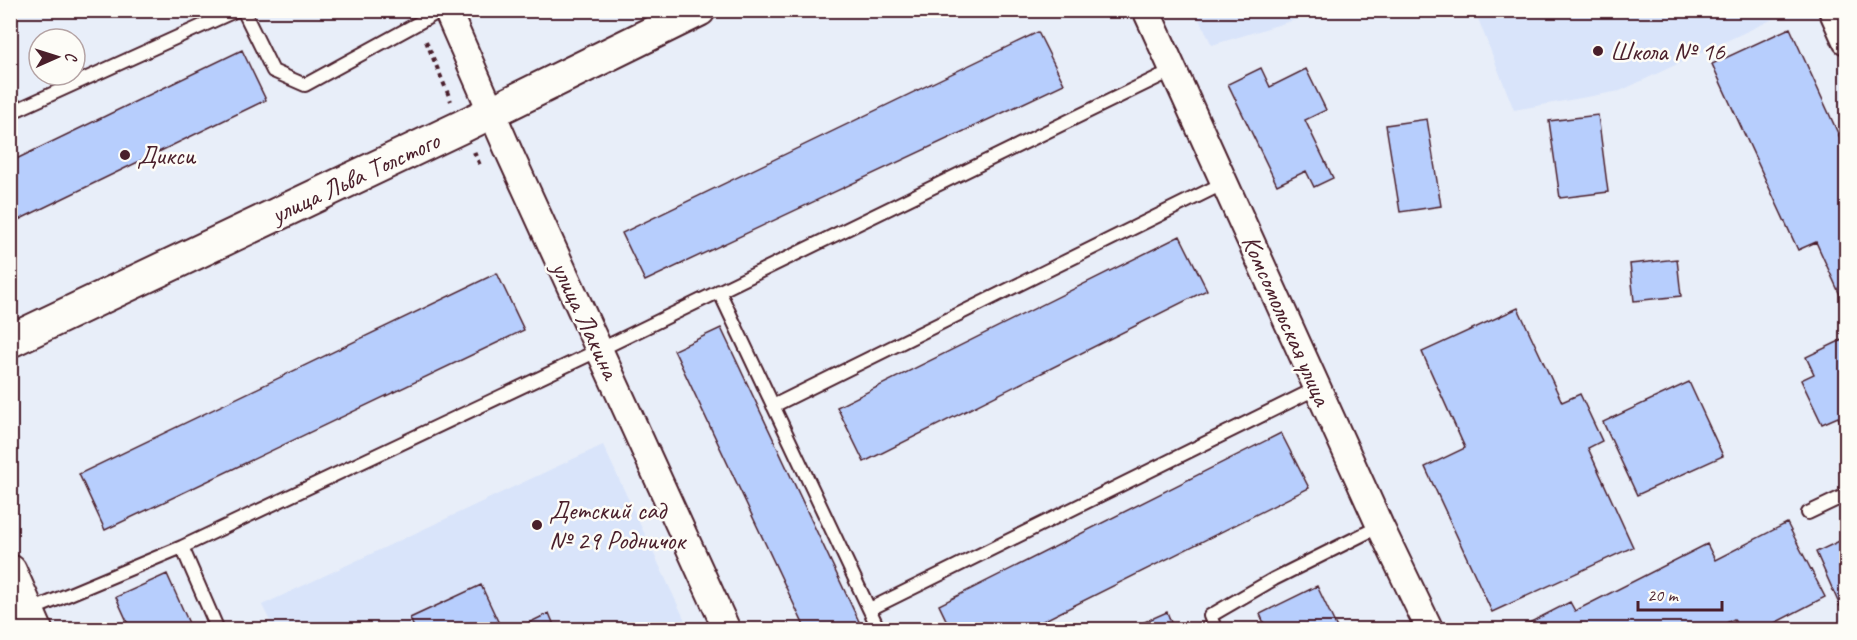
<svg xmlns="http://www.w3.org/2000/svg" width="1857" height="640" viewBox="0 0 1857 640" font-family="Caveat,sans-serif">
<rect width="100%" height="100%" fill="#e8eef9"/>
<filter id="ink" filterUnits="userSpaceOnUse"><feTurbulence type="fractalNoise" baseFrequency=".0167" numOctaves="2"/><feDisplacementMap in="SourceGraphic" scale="12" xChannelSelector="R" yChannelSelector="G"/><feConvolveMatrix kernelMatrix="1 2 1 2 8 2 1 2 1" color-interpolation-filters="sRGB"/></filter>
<g filter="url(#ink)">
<path fill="#d9e4fa" d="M1195,11H1324L1212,45Z
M1475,11H1790L1620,91L1514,110Z
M603,445L689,629H274L262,605Z"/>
<path fill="#b7cefd" stroke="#4a1f2b" stroke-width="1.5" d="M1790,28L1846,151V308L1816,242L1798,250L1712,64Z
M1038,32L1064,84L645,281L622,233Z
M242,50L266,100L10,224V162Z
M1261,68L1270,87L1306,69L1326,110L1305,120L1333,178L1314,187L1306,171L1277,185L1228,84Z
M1598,115L1608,192L1560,198L1549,121Z
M1427,119L1441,206L1400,212L1386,125Z
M1180,236L1207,290L864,462L837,407Z
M1677,259L1681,296L1634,301L1630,264Z
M497,273L524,330L105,530L79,474Z
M1518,308L1562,402L1580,394L1602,441L1588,448L1633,547L1492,612L1425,467L1465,448L1422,352Z
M721,328L863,630H806L674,350Z
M1846,338V434L1838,417L1822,424L1801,380L1814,374L1806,357Z
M1689,382L1723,456L1637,495L1603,422Z
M1281,433L1309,488L1025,630H951L939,605Z
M1787,523L1825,597L1761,630H1739L1734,619L1713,630H1515L1570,602L1575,611L1707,544L1715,560Z
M1846,538V603L1840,606L1816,552Z
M167,574L192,630H131L116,597Z
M481,585L502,630H415L410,618Z
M1317,586L1338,630H1267L1260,614Z
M1167,612L1174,630H1135L1133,627Z
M549,613L556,630H514Z"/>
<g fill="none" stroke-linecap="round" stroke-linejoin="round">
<defs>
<path id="service" d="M243,10L273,71L305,85L442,10
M10,113L237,10
M719,291L879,630
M773,406L1224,183
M1808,513L1846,495
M182,547L218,630
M870,609L1317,388
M29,611L182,547L599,350L1173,70
M1216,630L1210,616L1274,579L1380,526"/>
<path id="minor" d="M447,10L509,152L727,630
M1146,10L1380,526L1430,630
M1832,10L1846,41"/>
<path id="tertiary" d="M10,341L461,127L699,10
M10,571L36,630"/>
</defs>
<use href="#service" stroke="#4a1f2b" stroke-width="16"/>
<use href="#minor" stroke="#4a1f2b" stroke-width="30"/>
<use href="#tertiary" stroke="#4a1f2b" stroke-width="36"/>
<path stroke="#4a1f2b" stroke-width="4" stroke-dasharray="4.5 4.5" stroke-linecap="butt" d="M426,41L451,101
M474,152L480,165"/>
<use href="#service" stroke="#fdfcf7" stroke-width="12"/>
<use href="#minor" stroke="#fdfcf7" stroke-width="26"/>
<use href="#tertiary" stroke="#fdfcf7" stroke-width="32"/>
</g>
</g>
<g fill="#4a1f2b" stroke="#fdfcf7" stroke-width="2">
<circle cx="1598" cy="51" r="6"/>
<circle cx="125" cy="155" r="6"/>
<circle cx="537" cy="525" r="6"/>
</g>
<g text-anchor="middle" stroke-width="5" stroke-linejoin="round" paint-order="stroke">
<g font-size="26" fill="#4a1f2b" stroke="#fdfcf7" text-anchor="start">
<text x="1610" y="60">Школа № 16</text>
<text x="137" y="164">Дикси</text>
<text x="549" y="519">Детский сад<tspan x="549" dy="30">№ 29 Родничок</tspan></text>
</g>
<g font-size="26" fill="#4a1f2b" stroke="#fdfcf7">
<text transform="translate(355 177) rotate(-25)" y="9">улица Льва Толстого</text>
<text transform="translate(586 320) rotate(65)" y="9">улица Лакина</text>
<text transform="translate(1287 320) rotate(66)" y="9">Комсомольская улица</text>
</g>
</g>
<rect width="1857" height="640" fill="none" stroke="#fdfcf7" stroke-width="36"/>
<rect x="18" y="18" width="1821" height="604" fill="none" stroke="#4a1f2b" stroke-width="2" filter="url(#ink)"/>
<g transform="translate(57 57) rotate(87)"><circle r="28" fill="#fdfcf7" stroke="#b5a4a5" stroke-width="1.5"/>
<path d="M0-4.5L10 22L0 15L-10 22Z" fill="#4a1f2b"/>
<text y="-9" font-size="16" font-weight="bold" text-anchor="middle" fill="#4a1f2b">С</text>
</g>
<path d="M1638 601v9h84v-9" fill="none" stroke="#4a1f2b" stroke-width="3"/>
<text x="1647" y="601" font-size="18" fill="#4a1f2b" stroke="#fdfcf7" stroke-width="4.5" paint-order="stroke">20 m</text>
</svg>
